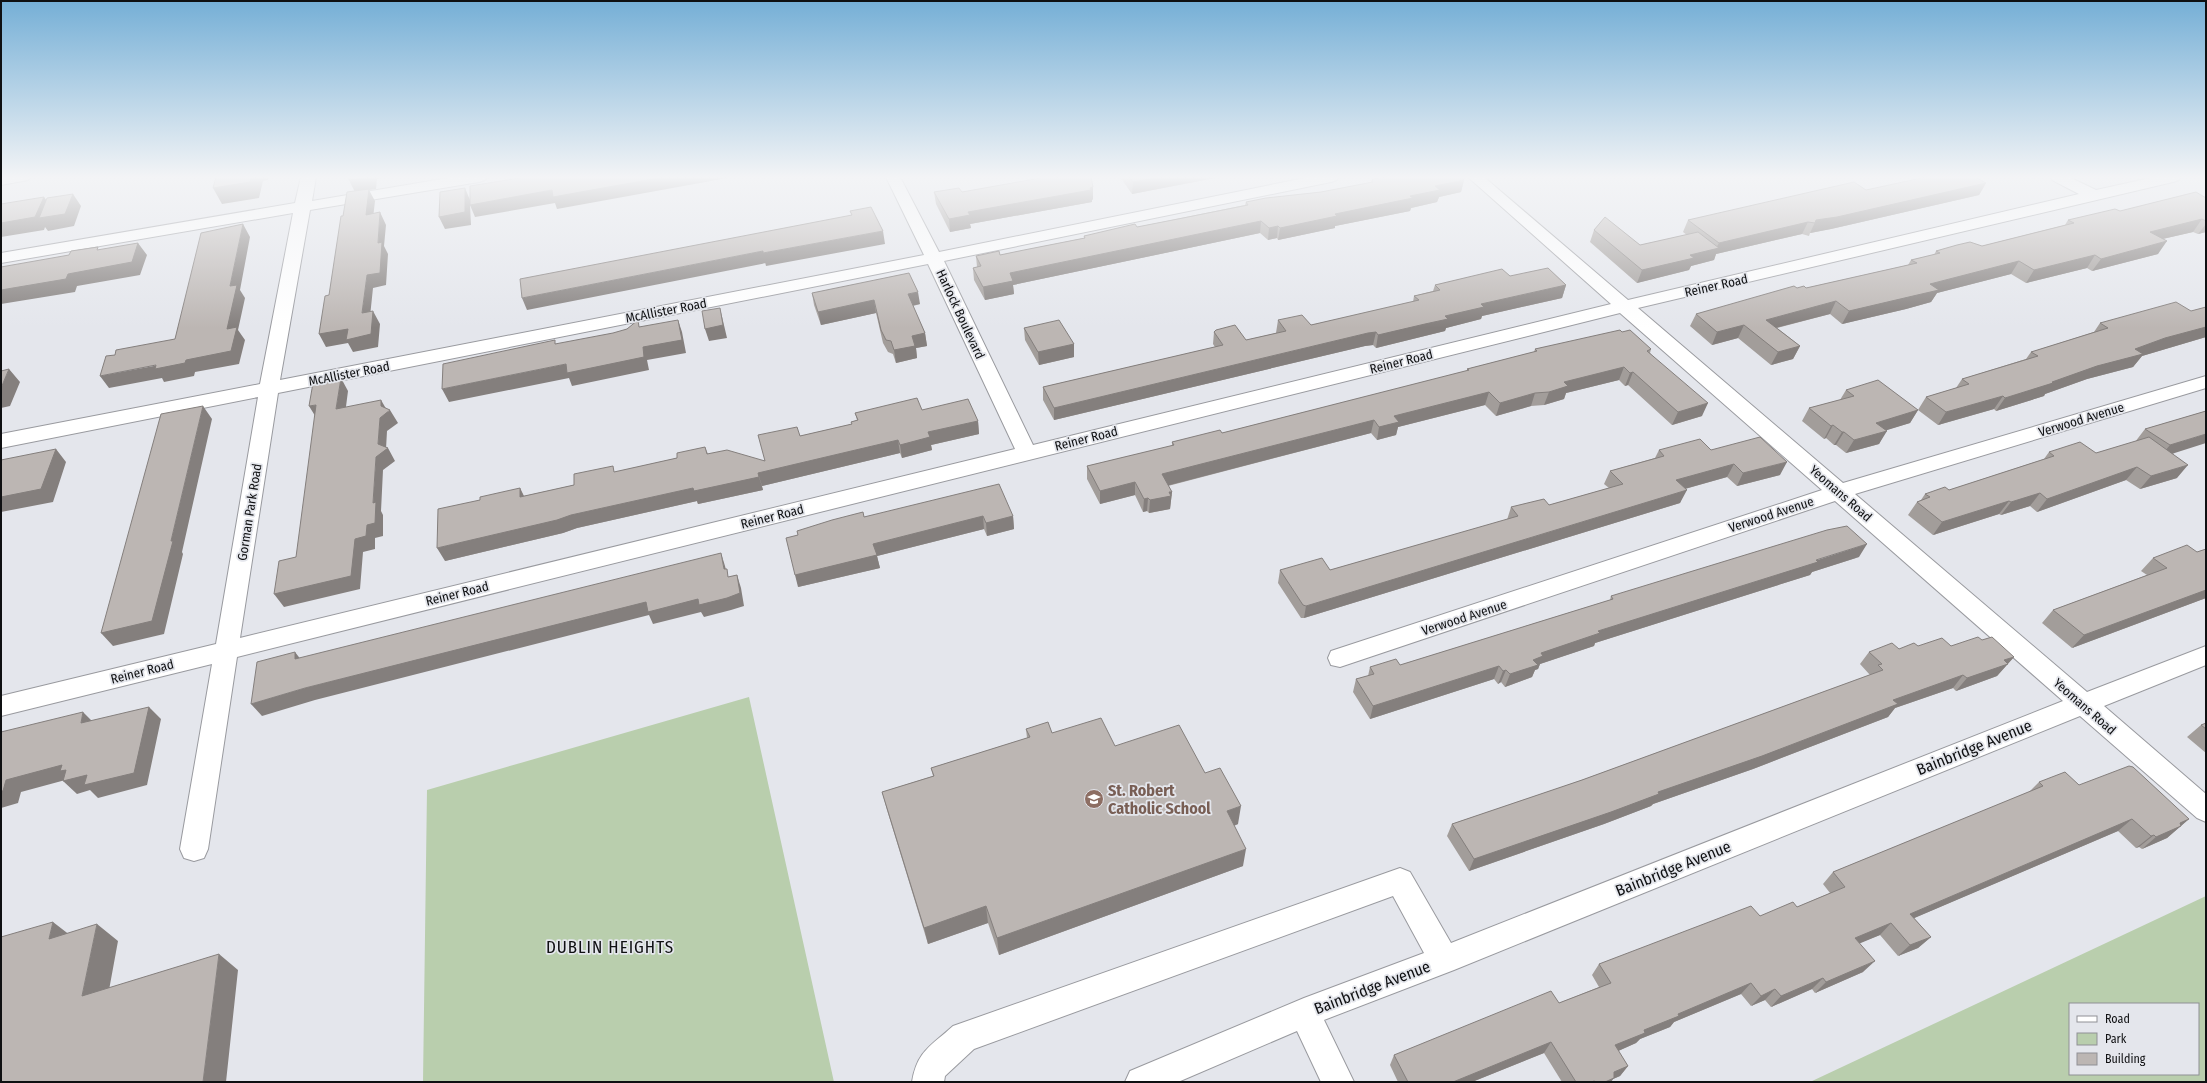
<svg xmlns="http://www.w3.org/2000/svg" width="2207" height="1083" viewBox="0 0 2207 1083" font-family="'Fira Sans Condensed',sans-serif">
<rect width="100%" height="100%" fill="#e4e6ec"/>
<path fill="#b9cead" fill-rule="evenodd" d="M749,697L834,1082H423L427,790Z
M2206,896V1082H1810ZM2070,1004H2198V1074H2070Z"/>
<g fill="none" stroke-linecap="round" stroke-linejoin="round">
<defs>
<path id="minor" d="M1,177H30L28,180L1,185Z
M301,177H316L312,201L454,177H487L485,180L479,182L310,210L280,380L924,255L886,177H900L939,252L1310,177H1338L1337,180L1331,182L944,261L1033,445L1611,304L1468,177H1484L1628,300L2079,194L2052,180L2051,177H2069L2096,190L2155,177H2180L2179,180L2173,182L1638,308L1843,483L2206,376V388L1855,494L2087,692L2206,646V665L2104,706L2206,794V822L2197,818L2080,716L1454,970L1324,1020L1354,1082H1321L1297,1031L1178,1082H1125L1130,1071L1304,998L1424,953L1393,896L974,1049L945,1076L944,1082H912C917,1051 931,1046 953,1026L1400,868L1410,872L1451,943L2063,701L1835,501L1340,667L1331,665L1328,658L1331,651L1822,490L1620,313L237,657L208,849L204,858L194,861L184,858L180,849L212,664L1,716V696L216,644L258,397L1,448V434L260,384L293,213L1,263V253L295,203ZM928,264L1015,449L240,638L278,393Z"/>
</defs>
<use href="#minor" stroke="#999a9f" stroke-width="2"/>
<use href="#minor" fill="#fff" fill-rule="evenodd"/>
</g>
<path fill="#a29d9a" d="M1120,177H1220L1132,194Z
M1052,178L1093,199L1092,200V202L970,224L971,228L950,232L936,204L934,192H962Z
M1372,180H1464L1461,192L1439,197L1437,202L1411,208L1410,211L1335,226V228L1278,240L1277,238L1268,240L1260,233L1013,285L1014,294L985,300L974,280L973,268L977,267L976,256L1000,255L1084,238V236L1137,227L1245,205L1246,202L1321,192L1371,182Z
M1986,183L1979,195L1831,229L1810,233L1809,236L1802,234L1716,254L1714,260L1691,266L1689,270L1637,283L1590,242L1594,230L1640,245L1687,235L1683,232L1688,220L1866,190Z
M2206,198V232L2198,234L2193,232L2162,239L2158,254L2092,271L2087,268L2026,283L2011,274L1937,293L1931,302L1906,309L1842,324L1830,314L1777,328L1800,346L1793,359L1771,365L1738,338L1712,345L1690,326L1696,314L1797,288H1806L1908,265L1911,260L1934,255L1936,251L1982,246L2065,225L2068,220Z
M1510,276L1566,285L1562,298L1482,316L1481,319L1446,328L1445,331L1376,348L1373,345L1365,346L1054,420L1043,400V387L1215,347L1213,344L1214,332L1246,340L1276,333L1278,320L1311,325L1413,302L1414,296L1433,291L1435,285Z
M812,293L920,304L913,306L925,333L927,346L916,348L917,358L896,363L893,354L888,352L883,343L876,313L821,325L814,305Z
M2206,307V337L2142,356L2133,367L2087,379L2045,394L2044,396L1996,411L1994,409L1938,425L1918,410L1926,397L1956,388L1962,379L2026,359L2031,352L2094,332L2100,323L2191,311Z
M1024,328L1074,344V357L1039,365L1025,340Z
M1622,332L1651,349L1650,353L1702,416L1672,425L1628,385L1625,386L1619,380L1566,393L1564,399L1544,405L1531,406L1496,416L1485,405L1398,427L1396,435L1377,440L1371,433L1168,486L1172,492L1170,509L1149,513L1147,511L1143,512L1135,495L1100,504L1087,479V466L1172,446V442L1222,433L1467,371V369L1534,352L1535,349Z
M1846,390L1918,410L1910,423L1886,430L1879,444L1846,453L1836,445H1834L1826,438L1824,439L1802,421L1809,408L1840,400Z
M922,410L978,421L979,434L931,445L932,450L902,458L900,453L762,486L763,490L726,498L698,504L697,501L577,528L563,533L445,561L480,500L520,488L524,496L574,485L615,472L677,458L705,447L708,454L765,461L800,436L852,424L851,422L857,420L855,413Z
M2206,411L2173,454L2177,478L2140,489L2126,480L2037,512L2030,506L2001,515L1999,514L1933,535L1908,515L1917,502L1921,500L1925,494L1949,490L2044,459L2049,452L2096,453L2135,442L2145,429Z
M1659,450H1711L1780,475L1737,486L1727,477L1685,489L1680,503L1304,618H1301L1278,583L1280,570H1330L1507,520L1511,507L1549,505L1609,488L1604,484L1610,471L1655,458Z
M1013,516L1014,529L987,536L984,529L877,556L880,568L798,587L864,517Z
M2206,549V598L2072,648L2042,623L2053,610L2147,575L2141,571L2153,558L2197,552Z
M1859,557L1812,572L1810,575L1595,643L1594,646L1540,664L1538,669L1535,670L1532,677L1505,687L1501,682L1498,684L1494,679L1370,719L1353,692L1356,679L1368,676L1370,667L1400,665L1610,600L1611,596Z
M1982,640L2014,657L1997,676L1956,691L1953,688L1895,708L1888,717L1753,769L1653,804L1651,806L1604,824L1469,871L1447,836L1452,824L1582,780L1870,675L1860,664L1869,652L1899,649L1951,646Z
M2206,723V753L2187,737L2201,725Z
M1026,729L1052,733L1115,746L1205,773L1238,824L1234,826L1243,866L999,955L988,923L928,944L887,810L882,792L933,776L931,768L1027,738Z
M2039,782L2079,785L2189,819L2167,838L2142,849L2139,847L2136,848L2118,831L1914,918L1931,937L1918,948L1898,956L1880,935L1859,943L1863,972L1815,993L1812,989L1771,1007L1765,1000L1751,1006L1741,994L1674,1022L1670,1027L1640,1039L1636,1043L1618,1051L1628,1066L1620,1076L1613,1079L1611,1082H1562L1544,1053L1472,1082H1398L1390,1065L1394,1055L1559,1003L1599,987L1592,975L1599,964L1760,916L1797,907L1830,893L1823,884L1833,872L2029,792Z"/>
<path fill="#847f7d" d="M251,177H269L268,180L263,181L259,198L222,204L213,188Z
M370,177H386L377,179L376,189L369,190L375,201L372,227L349,180Z
M664,177H733L557,209L555,203L475,217L470,205L471,225L445,229L439,217L465,188L470,200Z
M1160,177H1220L1132,194L1133,182Z
M1464,180L1461,192L1439,197L1437,202L1411,208L1410,211L1335,226V228L1278,240L1280,228L1335,214L1410,196L1435,186Z
M1986,183L1979,195L1831,229L1810,233L1816,220Z
M1093,187V199L1092,200V202L970,224L971,228L950,232L949,219L968,212Z
M73,194L81,206L74,226L48,231L45,227L44,230L1,237V223L44,197L53,209Z
M380,212L386,225L384,246L388,254L386,285L373,288L369,326L362,313L367,275L378,243Z
M2202,219L2193,232L2141,244L2150,232Z
M1261,221L1260,233L1013,285L1014,294L985,300L983,287L1010,273Z
M1808,222L1802,234L1716,254L1714,260L1691,266L1689,270L1637,283L1642,270L1690,255L1716,248L1719,243Z
M243,224L250,237L240,290L245,298L238,330L245,340L239,364L195,372L194,376L164,382L162,378L109,388L100,376L186,360L227,329L230,286Z
M2206,224V232L2198,234Z
M1278,226L1277,238L1268,240L1269,228Z
M883,231L885,244L766,266L763,253Z
M2167,241L2158,254L2092,271L2101,259Z
M138,243L147,255L140,275L77,286L75,292L1,304V290L68,274Z
M763,251L766,263L527,310L522,298Z
M2095,255L2087,268L2026,283L2034,270Z
M2019,261L2011,274L1937,293L1931,302L1906,309L1842,324L1849,311L1930,284Z
M1566,285L1562,298L1482,316L1481,319L1446,328L1445,331L1376,348L1378,335L1445,316L1481,304Z
M918,292L920,304L910,306L908,294Z
M874,300L876,313L821,325L818,312Z
M1836,301L1830,314L1760,332L1766,320Z
M720,308L727,338L709,341L705,329Z
M373,311L380,324L378,347L353,352L348,343L326,347L319,334Z
M678,320L682,332L686,353L647,360L649,370L572,386L569,378L449,402L442,389L566,364L643,347Z
M1744,325L1738,338L1712,345L1717,332Z
M2206,327V337L2142,356L2133,367L2087,379L2045,394L2044,396L1996,411L2005,398L2052,382L2135,349L2165,338Z
M1376,332L1373,345L1365,346L1054,420V408L1368,333Z
M925,333L927,346L916,348L917,358L896,363L894,350L912,336Z
M1074,344V357L1039,365L1038,352Z
M1800,346L1793,359L1771,365L1778,352Z
M1624,367L1619,380L1566,393L1564,399L1544,405L1549,392L1564,382Z
M9,369L20,382L10,406L1,408V388Z
M1633,372L1628,385L1625,386L1630,373Z
M341,378L348,391L344,422L336,409Z
M1489,392L1485,405L1398,427L1396,435L1377,440L1379,427L1394,416Z
M1535,393L1531,406L1496,416L1500,403Z
M2003,396L1994,409L1938,425L1946,412Z
M381,400L388,412L390,410L398,423L387,431L386,449L388,448L395,461L383,470L381,511L383,515V536L375,538V549L363,552L360,589L284,607L274,594L355,539L367,525L373,503L376,457L378,444Z
M1708,403L1702,416L1672,425L1678,412Z
M316,405L317,419L309,406Z
M203,406L212,419L182,552L183,554L164,634L113,646L101,633L171,541Z
M1918,410L1910,423L1868,436L1876,423Z
M1374,420L1371,433L1162,487V474Z
M978,421L979,434L931,445L932,450L902,458L900,445L928,432Z
M1833,425L1826,438L1824,439L1831,426Z
M1887,431L1879,444L1846,453L1854,440Z
M1842,432H1844L1836,445H1834Z
M2206,434V443L2159,458L2170,445Z
M898,440L900,453L762,486L758,473Z
M56,449L66,462L53,502L1,512V497Z
M1787,462L1780,475L1737,486L1743,473Z
M1734,464L1727,477L1670,493L1676,480Z
M2188,465L2177,478L2140,489L2151,476Z
M2137,467L2126,480L2037,512L2047,499Z
M759,477L763,490L698,504L697,501L577,528L563,533L445,561L437,548L571,515L693,488Z
M1135,482V495L1100,504V491Z
M520,488L526,501L520,497Z
M1687,490L1680,503L1304,618L1306,606Z
M1169,492H1172L1170,509L1149,513L1150,500Z
M2040,493L2030,506L2001,515L2011,502Z
M1148,498L1147,511L1143,512L1144,499Z
M2009,501L1999,514L1933,535L1942,522Z
M983,516L984,529L877,556L880,568L798,587L795,575L873,544Z
M1013,516L1014,529L987,536L986,523Z
M1867,544L1859,557L1812,572L1810,575L1595,643L1594,646L1540,664L1538,669L1535,670L1532,677L1505,687L1510,674L1533,660L1541,653L1598,631Z
M721,553L725,566L729,582L724,569Z
M737,575L741,588L744,606L731,610L704,617L701,612L653,624L649,615L315,700L262,716L251,704L305,688Z
M2206,590V598L2072,648L2084,635Z
M295,652L305,665L295,659Z
M2014,657L1997,676L1956,691L1967,678L2004,660Z
M1499,666L1494,679L1370,719L1373,706Z
M1506,670L1501,682L1498,684L1503,671Z
M1963,675L1953,688L1895,708L1888,717L1753,769L1653,804L1651,806L1604,824L1469,871L1474,859L1658,792L1893,700Z
M149,707L161,719L147,785L98,798L90,790L77,794L63,781L69,779L21,792L18,803L1,808V791L6,780Z
M83,712L96,725L81,723Z
M1241,806L1238,824L1224,829L1227,811Z
M2132,819L2118,831L1898,925L1910,914Z
M2189,819L2167,838L2142,849L2156,837L2180,823Z
M2154,835L2139,847L2136,848L2151,836Z
M1246,849L1243,866L999,955L997,938Z
M986,906L988,923L928,944L924,928Z
M53,922L75,939H49Z
M1891,923L1880,935L1844,950L1855,938Z
M97,924L118,941L105,1012L82,996Z
M1931,937L1918,948L1898,956L1910,945Z
M219,954L238,970L226,1082H203Z
M1875,961L1863,972L1815,993L1826,982Z
M1823,978L1812,989L1771,1007L1781,996Z
M1751,983L1741,994L1674,1022L1670,1027L1640,1039L1636,1043L1607,1056L1615,1045L1644,1030L1678,1014Z
M1775,989L1765,1000L1751,1006L1761,996Z
M1551,1042L1544,1053L1472,1082H1453Z
M1628,1066L1620,1076L1613,1079L1611,1082H1605L1614,1072Z"/>
<path fill="#bcb6b3" stroke="#847f7d" d="M216,177H251L250,182L213,188Z
M349,177H370L349,180Z
M526,177H664L553,197L552,190L470,205V186Z
M1046,177H1050L1052,178L1062,177H1091L1093,187L1090,188L1091,190L968,212L970,215L949,219L934,192L959,188L962,192Z
M1129,177H1160L1133,182Z
M1387,177H1461L1464,180L1435,186L1440,190L1410,196L1413,198L1335,214L1337,216L1280,228L1278,226L1269,228L1261,221L1010,273L1013,281L983,287L973,268L981,266L976,256L999,251L1000,255L1024,250L1085,238L1084,236L1135,224L1137,227L1183,218L1248,205L1246,202L1266,198L1321,192L1373,182L1372,180L1373,179Z
M1926,177H1975L1986,183L1837,217L1816,220L1815,223L1808,222L1719,243L1688,220L1854,182L1866,190Z
M465,188V212L439,217L440,192Z
M369,189L366,215L380,212L378,243L382,242L380,273L367,275L362,313L373,311L371,334L346,340L348,329L319,334L325,296L329,295L341,216H343L347,192Z
M2196,192L2206,198V221L2202,219L2150,232L2167,241L2101,259L2095,255L2034,270L2019,261L1930,284L1939,290L1913,296L1849,311L1836,301L1766,320L1800,346L1778,352L1744,325L1717,332L1696,314L1794,286L1797,288L1804,286L1806,288L1917,263L1911,260L1940,253L1936,251L1957,245L1970,242L1982,246L2074,223L2068,220L2115,209L2120,211Z
M73,194L65,214L39,218L47,198Z
M44,197L35,217L1,223V204Z
M871,207L883,231L763,253V251L522,298L520,279L852,215L850,211Z
M1605,217L1640,245L1698,232L1719,248L1690,255L1694,258L1642,270L1594,230Z
M243,224L230,286L237,285L227,329L237,327L231,351L186,360L185,363L155,369L156,365L100,376L106,356L115,355L116,350L175,339L201,233Z
M138,243L132,262L68,274L66,279L1,290V267L69,255L71,251L98,247L97,250Z
M1548,268L1566,285L1481,304L1484,307L1445,316L1448,319L1425,324L1378,335L1376,332L1368,333L1054,408L1043,387L1223,345L1214,332L1216,330L1235,325L1246,340L1286,331L1278,320L1302,315L1311,325L1419,300L1414,296L1440,290L1435,285L1502,269L1510,276Z
M909,273L918,292L908,294L925,333L912,336L915,346L894,350L891,341L886,340L881,330L874,300L818,312L812,293Z
M2176,302L2191,311L2206,307V327L2165,338L2135,349L2143,354L2097,366L2052,382L2053,383L2005,398L2003,396L1946,412L1926,397L1969,384L1962,379L2038,356L2031,352L2108,328L2100,323Z
M720,308L723,325L705,329L702,311Z
M638,320L639,327L678,320L682,340L643,347L644,357L567,373L566,364L442,389L443,364L555,340V344L613,333L627,329Z
M1059,320L1074,344L1038,352L1024,328Z
M1620,330L1622,332L1630,330L1651,349L1647,351L1708,403L1678,412L1633,372L1630,373L1624,367L1564,382L1568,386L1549,392L1535,393L1500,403L1489,392L1394,416L1399,422L1379,427L1374,420L1162,474L1172,492H1169L1171,496L1150,500L1148,498L1144,499L1135,482L1100,491L1087,466L1174,445L1172,442L1220,430L1222,433L1469,370L1467,369L1537,351L1535,349Z
M9,369L1,388V371Z
M341,378L336,409L381,400V406L390,410L380,418L378,444L388,448L376,457L373,503L376,502L375,523L367,525L366,536L355,539L351,576L274,594L279,561L296,557L316,405L309,406L313,383Z
M1878,380L1918,410L1876,423L1887,431L1854,440L1844,432H1842L1833,425L1831,426L1809,408L1854,396L1846,390Z
M917,398L922,410L968,399L978,421L928,432L930,437L900,445L898,440L758,473L759,477L722,485L694,491L693,488L571,515L557,520L437,548L438,509L480,500V497L520,488V497L574,485V474L613,466L614,472L677,458V453L705,447L707,454L727,450L765,461L758,435L797,427L800,436L852,424L851,422L858,420L855,413Z
M203,406L171,541H173L152,621L101,633L161,414Z
M2206,411V434L2170,445L2145,429Z
M1760,437L1787,462L1743,473L1734,464L1676,480L1687,490L1306,606L1303,605L1280,570L1322,558L1330,570L1518,516L1511,507L1544,499L1549,505L1623,484L1610,471L1664,456L1659,450L1700,439L1711,450Z
M2149,437L2188,465L2151,476L2137,467L2047,499L2040,493L2011,502L2009,501L1942,522L1917,502L1930,497L1925,494L1945,487L1949,490L2054,456L2049,452L2080,442L2096,453Z
M56,449L41,489L1,497V460Z
M999,484L1013,516L986,523L983,516L873,544L877,555L795,575L786,538L798,535L797,531L832,520L863,512L864,517Z
M1847,526L1867,544L1816,560L1818,562L1598,631L1600,633L1541,653L1543,656L1533,660L1538,665L1510,674L1506,670L1503,671L1499,666L1373,706L1356,679L1374,674L1370,667L1396,659L1400,665L1613,599L1611,596L1827,530Z
M2187,545L2197,552L2206,549V590L2084,635L2053,610L2167,568L2153,558Z
M721,553L724,569H727L728,577L737,575L740,593L727,598L699,605L698,599L648,612L646,602L305,688L251,704L257,662L295,652V659Z
M1978,637L1982,640L1992,637L2014,657L2004,660L2008,664L1967,678L1963,675L1893,700L1898,704L1762,756L1658,792L1659,794L1611,812L1474,859L1452,824L1582,780L1883,670L1878,665L1882,664L1869,652L1892,643L1899,649L1914,643L1918,646L1942,638L1951,646Z
M149,707L134,773L84,785L87,775L63,781L66,770L60,771L62,765L6,780L3,791H1V732L83,712L81,723Z
M1101,718L1115,746L1179,725L1205,773L1220,768L1241,806L1227,811L1246,849L997,938L986,906L924,928L882,792L934,776L931,768L1030,737L1026,729L1048,722L1052,733Z
M2206,723V729L2201,725Z
M2129,766L2133,767L2189,819L2180,823L2181,826L2156,837L2154,835L2151,836L2132,819L1910,914L1931,937L1910,945L1891,923L1855,938L1875,961L1826,982L1823,978L1781,996L1775,989L1761,996L1751,983L1678,1014L1679,1016L1644,1030L1645,1033L1615,1045L1628,1066L1614,1072V1078L1605,1082H1596L1594,1081L1592,1082H1576L1551,1042L1453,1082H1408L1394,1055L1551,991L1559,1003L1611,983L1599,964L1751,906L1760,916L1793,902L1797,907L1845,887L1833,872L2043,786L2039,782L2065,772L2079,785Z
M53,922L49,939L97,924L82,996L219,954L203,1082H1V937Z"/>
<linearGradient id="sky" x2="0" y2="1"><stop stop-color="#75afd6"/><stop offset="0.54" stop-color="#f3f4f6"/><stop offset="1" stop-color="#f3f4f6" stop-opacity="0"/></linearGradient>
<rect width="2207" height="328" fill="url(#sky)"/>
<defs>
<symbol id="school-disc" viewBox="-11 -11 22 22"><circle r="9.5" fill="#8d6e63" stroke="#e4e6ec"/><path d="M0-5L7-2L0 1L-7-2ZM-4 1L0 2.5L4 1V4Q0 6-4 4Z" fill="#fff"/></symbol>
</defs>
<g fill-rule="evenodd">
<use href="#school-disc" x="1083" y="788" width="22" height="22"/>
</g>
<g text-anchor="middle" stroke-width="3.5" stroke-linejoin="round" paint-order="stroke">
<g font-size="13" fill="#0f1012" stroke="#e4e6ec">
<text transform="translate(1716 285) rotate(-13)" y="5">Reiner Road</text>
<text transform="translate(666 310) rotate(-11)" y="5">McAllister Road</text>
<text transform="translate(961 314) rotate(65)" y="5">Harlock Boulevard</text>
<text transform="translate(1401 361) rotate(-14)" y="5">Reiner Road</text>
<text transform="translate(349 373) rotate(-11)" y="5">McAllister Road</text>
<text transform="translate(2081 419) rotate(-17)" y="5">Verwood Avenue</text>
<text transform="translate(1086 438) rotate(-14)" y="5">Reiner Road</text>
<text transform="translate(1841 493) rotate(41)" y="5">Yeomans Road</text>
<text transform="translate(249 512) rotate(-81)" y="5">Gorman Park Road</text>
<text transform="translate(1771 514) rotate(-18)" y="5">Verwood Avenue</text>
<text transform="translate(772 516) rotate(-14)" y="5">Reiner Road</text>
<text transform="translate(457 593) rotate(-14)" y="5">Reiner Road</text>
<text transform="translate(1464 617) rotate(-18)" y="5">Verwood Avenue</text>
<text transform="translate(142 671) rotate(-14)" y="5">Reiner Road</text>
<text transform="translate(2085 706) rotate(41)" y="5">Yeomans Road</text>
</g>
<g font-size="16" fill="#0f1012" stroke="#e4e6ec">
<text transform="translate(1974 747) rotate(-22)" y="6">Bainbridge Avenue</text>
<text transform="translate(1673 868) rotate(-22)" y="6">Bainbridge Avenue</text>
<text transform="translate(1372 987) rotate(-21)" y="6">Bainbridge Avenue</text>
</g>
<g font-size="16" font-weight="bold" fill="#785e54" stroke="#e4e6ec" text-anchor="start">
<text x="1108" y="796">St. Robert<tspan x="1108" dy="18">Catholic School</tspan></text>
</g>
<g font-size="17" letter-spacing="1" fill="#0f1012" stroke="#e4e6ec">
<text x="610" y="953">DUBLIN HEIGHTS</text>
</g>
</g>
<rect width="2207" height="1083" fill="none" stroke="#0f1012" stroke-width="4"/>
<rect x="2069" y="1003" width="130" height="72" fill="#e4e6ec" stroke="#8f9095"/>
<rect x="2077" y="1016" width="20" height="6" fill="#ffffff" stroke="#8f9095"/>
<text x="2105" y="1023" font-size="12" fill="#0f1012">Road</text>
<rect x="2077" y="1033" width="20" height="12" fill="#b9cead" stroke="#8f9095"/>
<text x="2105" y="1043" font-size="12" fill="#0f1012">Park</text>
<rect x="2077" y="1053" width="20" height="12" fill="#bcb6b3" stroke="#8f9095"/>
<text x="2105" y="1063" font-size="12" fill="#0f1012">Building</text>
</svg>
